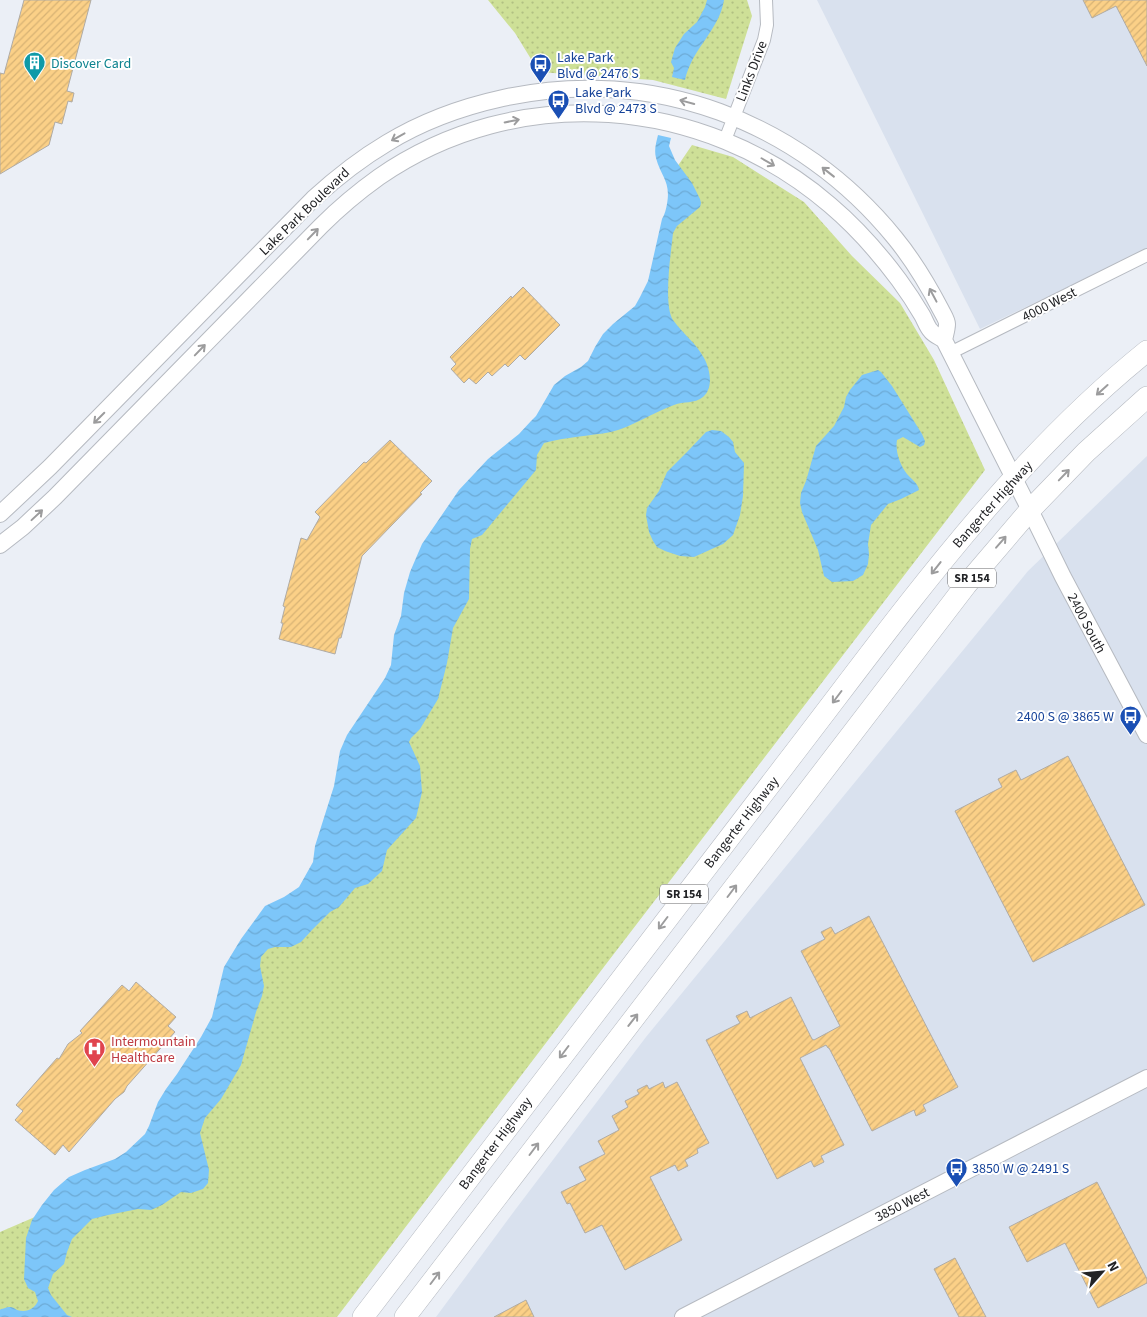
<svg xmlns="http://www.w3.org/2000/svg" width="1147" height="1317" viewBox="0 0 1147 1317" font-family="'Source Sans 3',sans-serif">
<defs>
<pattern id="grass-dots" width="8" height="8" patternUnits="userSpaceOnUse" patternTransform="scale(1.25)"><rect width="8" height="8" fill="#cee097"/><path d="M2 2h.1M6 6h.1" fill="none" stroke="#b1c082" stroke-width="1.8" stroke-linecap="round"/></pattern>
<pattern id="water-waves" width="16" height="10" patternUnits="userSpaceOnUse" patternTransform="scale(1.25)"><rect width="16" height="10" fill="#7dc6f9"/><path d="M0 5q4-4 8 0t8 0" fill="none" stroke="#6caad5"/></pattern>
<pattern id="building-hatch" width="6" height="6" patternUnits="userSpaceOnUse" patternTransform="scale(1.25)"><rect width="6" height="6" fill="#fbd087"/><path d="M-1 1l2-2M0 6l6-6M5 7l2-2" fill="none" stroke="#d7b274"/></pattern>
</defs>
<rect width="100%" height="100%" fill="#ebeff6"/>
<path fill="#d9e1ee" d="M817,0H1147V249L980,329Z
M1147,456V1317H436L515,1210L646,1037L1028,571Z"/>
<path fill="url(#grass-dots)" d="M488,0H747L752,16L726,99L653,80L539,72L515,33Z
M692,145L733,157L804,202L852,256L900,303L934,360L985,470L613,955L337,1317H0V1232L130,1176L242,978L323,867L450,539L656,297L677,167Z"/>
<path fill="url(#water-waves)" d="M707,0H724C719,31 692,48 685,80L672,77L674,68L671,62L675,48L684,34L697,22L705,7Z
M658,135L671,138L669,146L675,160L692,183L700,199L701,203L700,207L677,226L673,233C671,253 663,304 673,320C683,334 696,343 704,358C710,369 714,388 703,397C694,404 684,401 674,405C654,412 632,427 611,432C589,436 566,437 544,443L537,455L536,470L482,535L472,539L470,549L469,599L453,628L447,663L438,699L420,729L411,738L409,742L420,766L422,792L416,818L387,850L382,871L368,884L355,888L339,907L330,912L312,930L301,942L291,947H275L268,949L261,957L260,966L264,986L262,996L256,1012L241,1065L221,1099L205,1118L200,1133L209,1170L208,1183L203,1189L191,1193L181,1192L162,1205L151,1210L138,1209L108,1215L92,1219L72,1239L67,1252L64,1264L53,1274L48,1288L51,1295L67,1315L72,1317H0V1310L1,1309C3,1309 7,1307 9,1307C13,1307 14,1308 17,1310C27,1313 34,1309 38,1301L35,1292L28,1288L24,1279L26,1238L32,1220L42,1205L54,1190L69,1177L85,1170L115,1159L126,1152L145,1134L149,1126L158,1102L166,1089L177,1074L201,1037L212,1017L224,967L241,939L265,906L284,897L299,887L313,862L315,846L334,786L340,751L347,735L385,678L391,665L394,635L401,616L404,593L410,572L422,544L459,490L488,459L519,434L531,421L536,416L554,385L565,376L581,367L588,361L595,347L603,334L613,324L635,306L640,297L648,281L662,219C665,214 666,209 667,204C671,181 661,177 656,158C654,150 656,143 658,135Z
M878,370L881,372L892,386L922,434L925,441L924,445L920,447L903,437L897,440C895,451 900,465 907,474C912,480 918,483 919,490L901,499L888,504L871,525L868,544L869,554L868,564L863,575L853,581L832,582L824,576L818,550L802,512L800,503L801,493L806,481L816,446L834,426L844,407L846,397L850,390L862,375Z
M712,430L721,431L729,437L733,442L735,452L744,463L743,496L740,515L733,535L723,544L694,557L680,556L665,551L657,547L653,541L649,532L646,515L647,508L659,491L667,472L687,452L706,432Z"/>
<path fill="url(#building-hatch)" stroke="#afaba5" d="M24,0H91L67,91L74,93L72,102L68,101L62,124L55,122L49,145L0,174V73L4,74Z
M1083,0H1147V66L1116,6L1092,18Z
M523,287L560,325L525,360L520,355L508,367L505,364L492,376L488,372L476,384L469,378L464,383L451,369L456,364L450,357L511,296L512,298Z
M390,440L432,481L420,493L422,494L362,556L341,638H339L335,654L279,639L283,623H281L285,607L283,606L301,538L307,540L320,517L315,512L364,462L366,463Z
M1068,756L1145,905L1033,962L955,811L1002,787L998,779L1016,770L1021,780Z
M869,916L958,1087L923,1105L926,1111L916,1116L914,1110L872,1131L829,1048H828L826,1045L800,1058L844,1145L821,1156L824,1162L814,1167L811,1161L777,1179L706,1040L740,1023L736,1016L747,1011L750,1018L791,997L812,1039L814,1040L840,1026L801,951L825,939L821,932L831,927L835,934Z
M136,982L176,1017L168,1026L175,1032L127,1086L124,1092L115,1099L69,1152L63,1145L55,1155L15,1120L23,1111L16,1105L57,1058L59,1059L68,1044L82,1033L80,1031L122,985L129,991Z
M663,1082L665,1088L677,1082L709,1143L697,1149L698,1153L685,1160L688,1166L678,1171L675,1165L650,1177L682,1240L625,1270L602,1225L585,1233L570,1203L567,1204L561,1192L586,1180L579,1167L605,1154L598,1141L619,1130L612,1116L628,1107L625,1101L639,1094L637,1090L647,1085L649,1089Z
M1097,1182L1147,1279V1283L1098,1308L1065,1243L1027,1262L1009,1227Z
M955,1258L986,1317H959L934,1269Z
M526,1300L534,1317H494Z"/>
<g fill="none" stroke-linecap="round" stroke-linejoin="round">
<defs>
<path id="minor" d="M725,140L764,40L767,25L766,0
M950,353L1147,255"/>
<path id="tertiary" d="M0,514L50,467L313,199C336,178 360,159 387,143C423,121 462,107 503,98C652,65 800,121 895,238C913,260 928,285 941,310C943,314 947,320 947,324C947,329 945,335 944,340
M0,545L23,527L55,497L321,226C339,208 358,192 379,177C518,81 703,96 830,205C856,227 879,253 899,280C907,291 915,303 922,315C925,320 927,327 931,331C934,335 940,337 944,340L1030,510L1063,577L1147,735
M683,1317L1147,1078"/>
<path id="trunk" d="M363,1317C504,1133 644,948 785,765C897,620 1003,467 1147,351
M405,1317L966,585L1030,510L1086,452L1147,397"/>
</defs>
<use href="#minor" stroke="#b6bac1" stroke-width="14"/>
<use href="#tertiary" stroke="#b6bac1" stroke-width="18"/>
<use href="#trunk" stroke="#b6bac1" stroke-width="22"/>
<use href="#minor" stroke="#fff" stroke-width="12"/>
<use href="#tertiary" stroke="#fff" stroke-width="16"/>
<use href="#trunk" stroke="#fff" stroke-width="21"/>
</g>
<defs><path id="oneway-shaft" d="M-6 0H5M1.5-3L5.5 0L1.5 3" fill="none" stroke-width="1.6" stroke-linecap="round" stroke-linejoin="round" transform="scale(1.25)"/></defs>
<g stroke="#9c9c9d">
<use href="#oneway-shaft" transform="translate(687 102) rotate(-165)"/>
<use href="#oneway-shaft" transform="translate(512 121) rotate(-11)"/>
<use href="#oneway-shaft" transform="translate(398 137) rotate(151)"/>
<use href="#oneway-shaft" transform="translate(768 162) rotate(30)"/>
<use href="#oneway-shaft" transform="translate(828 172) rotate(-142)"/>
<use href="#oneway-shaft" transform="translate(313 234) rotate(-46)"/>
<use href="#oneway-shaft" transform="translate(933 295) rotate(-118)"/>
<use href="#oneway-shaft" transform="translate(200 350) rotate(-46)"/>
<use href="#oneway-shaft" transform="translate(1102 390) rotate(138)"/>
<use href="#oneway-shaft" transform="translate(99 418) rotate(135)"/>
<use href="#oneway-shaft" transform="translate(1064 475) rotate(-46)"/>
<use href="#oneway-shaft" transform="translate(37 515) rotate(-43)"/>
<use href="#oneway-shaft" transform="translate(1001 542) rotate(-49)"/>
<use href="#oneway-shaft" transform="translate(936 568) rotate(128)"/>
<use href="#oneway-shaft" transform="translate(837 697) rotate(127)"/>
<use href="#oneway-shaft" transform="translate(732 891) rotate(-53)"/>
<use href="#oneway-shaft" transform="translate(663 923) rotate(127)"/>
<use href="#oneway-shaft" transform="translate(633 1020) rotate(-52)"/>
<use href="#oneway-shaft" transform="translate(564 1052) rotate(127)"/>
<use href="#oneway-shaft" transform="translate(534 1149) rotate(-53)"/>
<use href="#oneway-shaft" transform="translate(435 1278) rotate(-53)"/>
</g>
<defs>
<symbol id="building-pin" viewBox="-11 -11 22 30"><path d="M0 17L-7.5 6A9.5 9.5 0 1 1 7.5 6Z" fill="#0f9aa8" stroke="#fff"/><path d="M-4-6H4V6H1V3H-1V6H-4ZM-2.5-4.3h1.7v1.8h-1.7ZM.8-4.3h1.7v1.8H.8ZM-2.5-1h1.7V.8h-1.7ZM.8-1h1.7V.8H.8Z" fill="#fff"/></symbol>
<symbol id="bus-pin" viewBox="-11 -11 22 30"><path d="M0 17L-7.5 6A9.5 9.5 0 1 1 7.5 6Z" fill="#1a4fb4" stroke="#fff"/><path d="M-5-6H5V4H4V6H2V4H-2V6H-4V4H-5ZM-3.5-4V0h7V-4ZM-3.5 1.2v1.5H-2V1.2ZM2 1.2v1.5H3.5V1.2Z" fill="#fff"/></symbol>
<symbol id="hospital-pin" viewBox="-11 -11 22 30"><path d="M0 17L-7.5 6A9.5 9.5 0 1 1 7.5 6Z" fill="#e0444e" stroke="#fff"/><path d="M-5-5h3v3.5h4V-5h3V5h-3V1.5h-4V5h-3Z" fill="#fff"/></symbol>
</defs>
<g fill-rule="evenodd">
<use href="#building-pin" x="22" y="50" width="25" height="34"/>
<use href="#bus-pin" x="528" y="52" width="25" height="34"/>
<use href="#bus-pin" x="546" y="88" width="25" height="34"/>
<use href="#bus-pin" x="1118" y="704" width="25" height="34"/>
<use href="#hospital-pin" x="82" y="1036" width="25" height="34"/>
<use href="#bus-pin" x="944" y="1156" width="25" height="34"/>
</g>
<g text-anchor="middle" stroke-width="4" stroke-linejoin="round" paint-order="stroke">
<g fill="#fff" stroke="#646567" stroke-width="1">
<rect x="948" y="568.5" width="48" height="19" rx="4"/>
<rect x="660" y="884.5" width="48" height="19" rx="4"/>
</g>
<g font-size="12" font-weight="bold" fill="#222326">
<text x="972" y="582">SR 154</text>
<text x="684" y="898">SR 154</text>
</g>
<g font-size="14" fill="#164399" stroke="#fff" text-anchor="start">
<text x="557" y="62">Lake Park<tspan x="557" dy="16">Blvd @ 2476 S</tspan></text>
<text x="575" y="97">Lake Park<tspan x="575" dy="16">Blvd @ 2473 S</tspan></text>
<text x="1114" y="721" text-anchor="end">2400 S @ 3865 W</text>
<text x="972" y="1173">3850 W @ 2491 S</text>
</g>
<g font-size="14" fill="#0d838f" stroke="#fff" text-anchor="start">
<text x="51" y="68">Discover Card</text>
</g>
<g font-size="14" fill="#222326" stroke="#fff">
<text transform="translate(751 71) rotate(-69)" y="5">Links Drive</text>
<text transform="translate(304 211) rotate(-44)" y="5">Lake Park Boulevard</text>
<text transform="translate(1049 304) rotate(-27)" y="5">4000 West</text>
<text transform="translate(992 504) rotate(-48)" y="5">Bangerter Highway</text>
<text transform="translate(1087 623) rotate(62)" y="5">2400 South</text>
<text transform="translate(741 822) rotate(-52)" y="5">Bangerter Highway</text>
<text transform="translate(495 1143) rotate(-53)" y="5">Bangerter Highway</text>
<text transform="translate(902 1204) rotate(-27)" y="5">3850 West</text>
</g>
<g font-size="14" fill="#be3a42" stroke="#fff" text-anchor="start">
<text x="111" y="1046">Intermountain<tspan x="111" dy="16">Healthcare</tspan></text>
</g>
</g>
<g transform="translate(1102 1272) rotate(63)" stroke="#ffffff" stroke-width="4" paint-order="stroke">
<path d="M0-4L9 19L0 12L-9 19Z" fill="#222326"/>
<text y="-8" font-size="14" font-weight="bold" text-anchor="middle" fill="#222326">N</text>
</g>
</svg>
